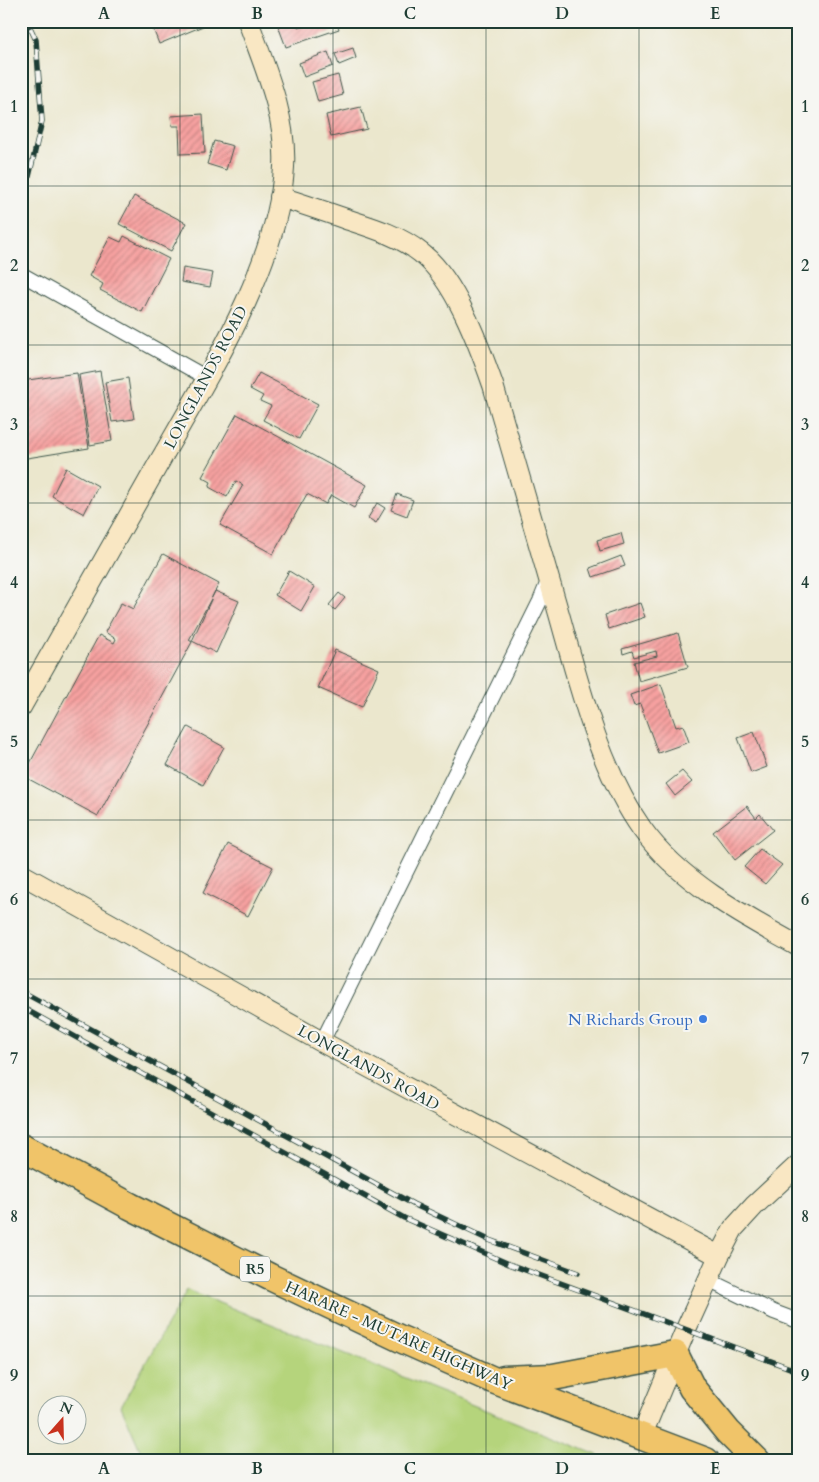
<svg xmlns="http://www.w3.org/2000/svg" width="819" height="1482" viewBox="0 0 819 1482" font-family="Cardo,serif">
<defs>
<pattern id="building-hatch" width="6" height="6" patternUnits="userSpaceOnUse" patternTransform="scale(1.25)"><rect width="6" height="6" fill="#f7a1a0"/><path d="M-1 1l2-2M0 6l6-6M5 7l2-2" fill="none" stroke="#c78483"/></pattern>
</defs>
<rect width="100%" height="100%" fill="#f6f6f2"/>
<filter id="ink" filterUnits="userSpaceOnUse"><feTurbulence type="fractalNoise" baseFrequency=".02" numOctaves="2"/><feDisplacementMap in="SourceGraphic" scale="10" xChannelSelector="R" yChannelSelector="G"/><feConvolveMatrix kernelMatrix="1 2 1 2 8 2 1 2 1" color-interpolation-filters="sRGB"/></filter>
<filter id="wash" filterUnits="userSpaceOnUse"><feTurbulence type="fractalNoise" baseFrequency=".0096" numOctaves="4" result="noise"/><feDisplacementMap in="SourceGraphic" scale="20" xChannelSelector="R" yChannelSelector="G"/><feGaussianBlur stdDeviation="1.12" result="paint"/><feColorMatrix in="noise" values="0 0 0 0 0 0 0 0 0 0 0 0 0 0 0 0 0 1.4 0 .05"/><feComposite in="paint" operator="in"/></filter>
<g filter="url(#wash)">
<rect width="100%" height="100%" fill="#ebe7cd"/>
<path fill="#b5d47b" stroke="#6a8858" d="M187,1290L612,1461H145L121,1406Z"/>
<g id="blocks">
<path fill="url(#building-hatch)" d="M163,21H200L203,26L159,44L152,26Z
M282,21H296L298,27L315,21H336L339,29L286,47L277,23Z
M353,48L356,58L339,65L335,54Z
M328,52L333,66L304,77L299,63Z
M338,75L343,95L318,102L312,82Z
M361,107L367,129L331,137L326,115Z
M203,114L205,153L180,154L179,126H172L171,116Z
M214,141L233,146L226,170L207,164Z
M134,196L186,223L171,251L119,224Z
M124,236L169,259L142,312L100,290L103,284L89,276L110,237L121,242Z
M183,268L213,273L210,287L181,282Z
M100,371L112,441L90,445L79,375Z
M77,373L89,448L21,459V381Z
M259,373L318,404L299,439L263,420L271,406L260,401L263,396L250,389Z
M128,378L134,419L112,422L105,382Z
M237,414L367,485L354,508L331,495L326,504L307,494L273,554L220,525L243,485L236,481L227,497L209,487L211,482L202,477Z
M66,468L98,486L84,514L52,496Z
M397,494L413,500L407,516L391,510Z
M377,503L385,508L376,523L368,518Z
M621,533L624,544L600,551L597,540Z
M163,554L219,584L189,640L192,642L98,816L23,776L99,635L114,643L116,639L105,632L121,603L133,609Z
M621,556L625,566L593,577L590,568Z
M289,571L315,587L301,611L275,595Z
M215,591L239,601L216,653L192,641Z
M339,593L345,598L335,610L329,605Z
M640,603L645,617L609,629L605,615Z
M678,633L688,667L639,681L634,662L657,656L656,651L634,657L632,651L623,654L622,649Z
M335,650L379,669L362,707L318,688Z
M661,684L676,727L683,725L689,742L658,753L640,704L634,706L630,695Z
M188,727L224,747L203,785L167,765Z
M754,732L767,767L751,773L738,738Z
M682,771L692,782L675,796L666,784Z
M747,806L756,818L760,814L773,830L735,860L713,832Z
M228,844L273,867L248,916L203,893Z
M760,849L782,865L765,884L744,867Z"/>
</g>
</g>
<g filter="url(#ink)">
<use href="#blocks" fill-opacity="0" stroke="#3e564b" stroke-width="1"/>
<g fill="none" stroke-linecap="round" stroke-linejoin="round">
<defs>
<path id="street" d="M21,274L207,378
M322,1042L540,601L549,579
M708,1280L774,1312L798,1321"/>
<path id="secondary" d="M280,197C303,204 326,212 349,220C374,228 400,236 421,253C455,279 479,345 493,385C515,461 537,538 559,614C579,685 599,768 642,829C678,880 743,916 798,946
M21,707C68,624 114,542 161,459C208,376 279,264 284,167C287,117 265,68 248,21
M21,874L322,1042L719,1256
M641,1437L686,1329L719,1256L733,1229L755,1205L798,1165"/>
<path id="highway" d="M21,1147L130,1206L270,1277L403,1340L493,1380L706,1461
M504,1379L553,1377L675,1354L692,1388L728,1432L757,1461"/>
</defs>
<use href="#street" stroke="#3e564b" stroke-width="16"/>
<use href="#secondary" stroke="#3e564b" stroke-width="22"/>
<use href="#highway" stroke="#3e564b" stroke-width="29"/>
<use href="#street" stroke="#fff" stroke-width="14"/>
<use href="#secondary" stroke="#f9e7c3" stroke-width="20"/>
<use href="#highway" stroke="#f0c469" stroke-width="26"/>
<defs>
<path id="rail" d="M21,211L42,121L36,40L27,21
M21,991L413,1204L489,1240L578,1273
M21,1007L404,1218L509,1264L798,1371"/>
</defs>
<use href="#rail" stroke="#1f3d34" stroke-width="5.5"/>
<use href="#rail" stroke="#f6f6f2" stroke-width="4" stroke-dasharray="11" stroke-linecap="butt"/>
</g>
</g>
<path fill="none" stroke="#1f3d34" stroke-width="1" stroke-opacity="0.55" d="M180,21V1461M333,21V1461M486,21V1461M639,21V1461M21,186H798M21,345H798M21,503H798M21,662H798M21,820H798M21,979H798M21,1137H798M21,1296H798"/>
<circle fill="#3f7fe0" stroke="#f6f6f2" stroke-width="2" cx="703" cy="1019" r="5"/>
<g text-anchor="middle" stroke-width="4" stroke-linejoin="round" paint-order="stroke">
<rect fill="#f6f6f2" stroke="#60746d" stroke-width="1" x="240" y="1256.5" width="30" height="25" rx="4"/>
<g font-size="15" font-weight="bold" fill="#1f3d34">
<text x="255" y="1274">R5</text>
</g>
<g font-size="16" fill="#1f3d34" stroke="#f6f6f2">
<text transform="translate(205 377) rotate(-62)" y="6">LONGLANDS ROAD</text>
<text transform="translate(369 1067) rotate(29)" y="6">LONGLANDS ROAD</text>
<text transform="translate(399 1335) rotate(24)" y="6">HARARE - MUTARE HIGHWAY</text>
</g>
<g font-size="16" fill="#366cbe" stroke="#f6f6f2" text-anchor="end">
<text x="693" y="1025">N Richards Group</text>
</g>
</g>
<rect width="819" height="1482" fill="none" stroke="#f6f6f2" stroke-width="55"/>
<g transform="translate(62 1420) rotate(20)"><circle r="24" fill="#f6f6f2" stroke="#a0aca6"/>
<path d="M0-4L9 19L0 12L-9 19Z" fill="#c8321e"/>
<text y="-8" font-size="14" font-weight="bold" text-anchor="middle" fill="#1f3d34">N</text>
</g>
<rect x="28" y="28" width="764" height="1426" fill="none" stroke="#1f3d34" stroke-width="2"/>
<g font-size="16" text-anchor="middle" font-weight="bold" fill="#1f3d34">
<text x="104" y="19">A</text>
<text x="257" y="19">B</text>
<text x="410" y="19">C</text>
<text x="562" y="19">D</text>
<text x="715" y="19">E</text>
<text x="14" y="112">1</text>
<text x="805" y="112">1</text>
<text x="14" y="271">2</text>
<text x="805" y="271">2</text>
<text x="14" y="430">3</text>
<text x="805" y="430">3</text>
<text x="14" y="588">4</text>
<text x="805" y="588">4</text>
<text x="14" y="747">5</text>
<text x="805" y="747">5</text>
<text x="14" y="905">6</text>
<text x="805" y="905">6</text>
<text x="14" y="1064">7</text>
<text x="805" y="1064">7</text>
<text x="14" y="1222">8</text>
<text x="805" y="1222">8</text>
<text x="14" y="1381">9</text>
<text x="805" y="1381">9</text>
<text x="104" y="1474">A</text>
<text x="257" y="1474">B</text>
<text x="410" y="1474">C</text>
<text x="562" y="1474">D</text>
<text x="715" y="1474">E</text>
</g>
</svg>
